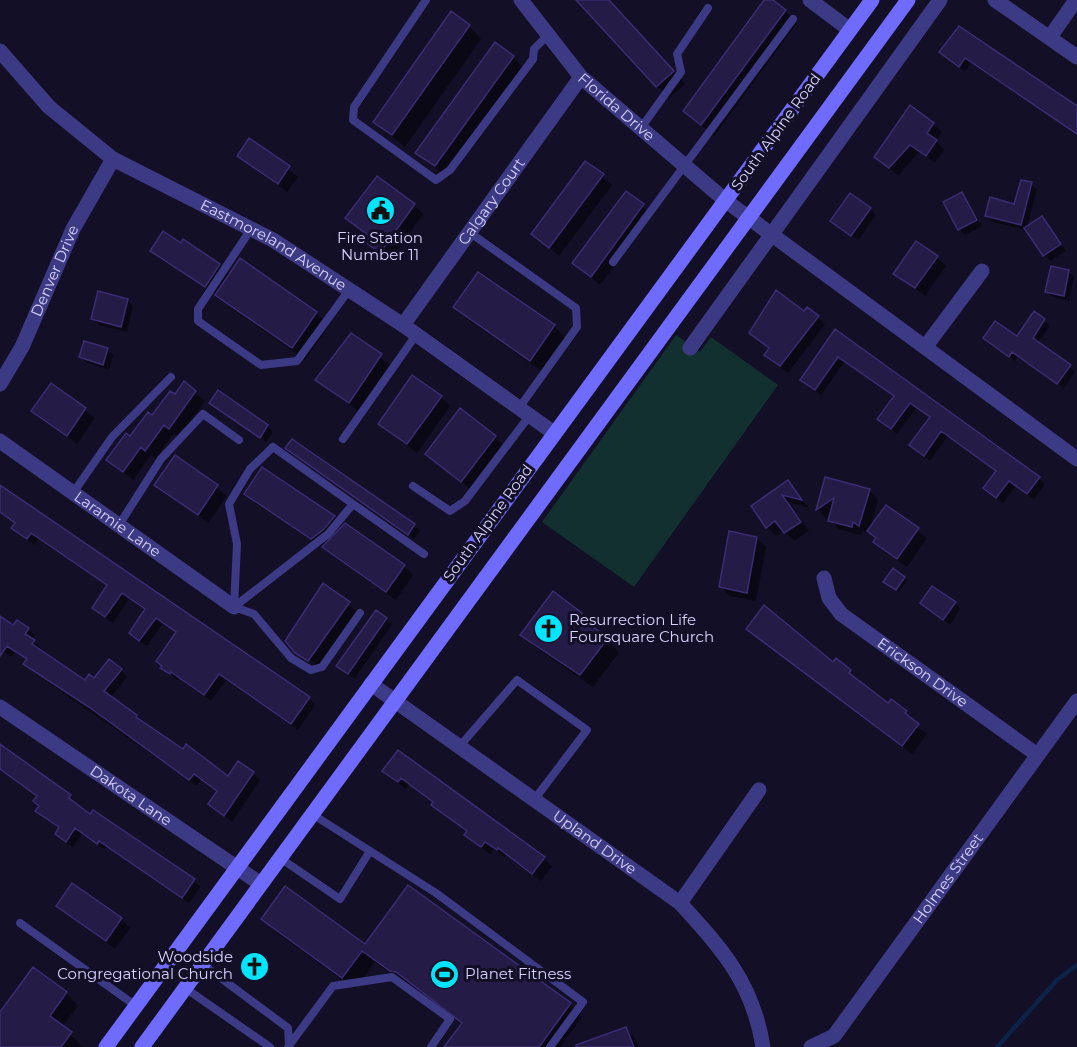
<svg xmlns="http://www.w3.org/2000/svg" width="1077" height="1047" viewBox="0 0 1077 1047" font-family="Montserrat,sans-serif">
<rect width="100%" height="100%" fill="#130f26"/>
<path fill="#12302f" d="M676,335L700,352L711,337L778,385L634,587L542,522Z"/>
<path fill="#0007" d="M578,0H608L685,84L669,98Z
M766,0L785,11L797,23L714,136L685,111Z
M469,26L481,39L405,147L375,122Z
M960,28L1077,109V135L972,62L965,71L947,58Z
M513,57L525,70L448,178L417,153Z
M933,124L942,132L936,141L944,150L935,163L919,152L898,176L876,156Z
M250,140L298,177L287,192L239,156Z
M586,163L612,185L559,256L533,233Z
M1031,184L1037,190L1027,228L1042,218L1066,251L1050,261L1027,230L992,222L986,216L1016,206Z
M626,193L652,215L600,285L574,263Z
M961,193L982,226L965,235L959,229Z
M414,205L423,214L390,261L366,241L369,236L347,218Z
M870,209L876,215L858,240L838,227Z
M182,245L220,265L230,275L316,313L329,325L305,360L230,307L216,293L161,260L152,251Z
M937,257L946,266L925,296L895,273Z
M1068,271L1074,277L1069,301L1053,297L1047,291Z
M127,300L133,306L127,332L99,325L93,319Z
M455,307L554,326L566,339L543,372L467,319Z
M804,313L818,317L825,324L788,373L766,355L770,349L751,333Z
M1034,313L1050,326L1038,343L1075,372L1064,388L1018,356L1015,361L990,343L1017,338Z
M835,331L1039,479L1045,484L1034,499L1016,486L1003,503L991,494L985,488L997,472L948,436L930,461L911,445L931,418L917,407L897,434L885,424L895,397L845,361L821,395L807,385L802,379Z
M351,335L390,365L358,411L317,380Z
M107,349L113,355L109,370L87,362L81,357Z
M184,384L205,401L179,437L174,433L155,459L151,455L133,480L108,459L175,396Z
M51,385L95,418L77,444L33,410Z
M441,397L450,406L417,453L380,424Z
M211,403L267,426L273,432L266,442Z
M495,437L504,446L471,490L427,454Z
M292,441L414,525L420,531L414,539L293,454Z
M175,457L227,496L208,523L156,484Z
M826,479L869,491L878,500L870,529L887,507L927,538L907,567L884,551L869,532V534L863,530L861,535L839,529L830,520L831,516L827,519L818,510Z
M788,482L809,508L788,502L809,531L794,541L784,531L776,536L767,527Z
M0,487L309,698L315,705L298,730L226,680L211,701L179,678L177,680L169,674L162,668L177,633L163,623L147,646L137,640L130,633L146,611L129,599L113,623L100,615L94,608L108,586L39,539L35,545L20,535L13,528L16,524L0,513Z
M246,494L334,517L344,527L404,566L413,575L396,600L323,545L321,547L255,503Z
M757,538L766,547L756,601L730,596L721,587Z
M904,578L907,580L899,592L888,584Z
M324,585L358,612L318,669L305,661L314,666L315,663L296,652L292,630Z
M922,603H955L960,609L950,625Z
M581,614L594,626L592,628L619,652L593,687L535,647L522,635Z
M0,618L14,627L17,622L28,629L35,636L32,640L41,648L39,650L85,683L121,670L127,677L111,697L143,724L228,778L238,763L253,774L260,780L232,822L210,804L218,792L201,779L197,786L32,671L25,664L28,661L15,652L11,657L0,649Z
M386,619L392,625L354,679L338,666Z
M748,629L833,664L836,661L858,682L927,734L912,754Z
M0,746L70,796L76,803L75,805L90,816L93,812L194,880L200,887L189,903L106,846L104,849L82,833L73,847L63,841L57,834L60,828L44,817L38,797L0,770Z
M398,752L544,859L552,866L541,881L507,855L505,857L494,849L490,854L474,842L466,835L467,832L440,812L434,803L409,784L406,789L392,778L384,770Z
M58,906L121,919L130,928L115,949Z
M263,919L570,1004L582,1017L560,1047H446L462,1024L410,984L404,983L375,962L355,989L276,932Z
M66,993L78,1006L62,1027L83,1047H0V1015Z
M626,1029L635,1038L638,1047H594Z"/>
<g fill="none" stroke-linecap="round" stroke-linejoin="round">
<path stroke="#0c2248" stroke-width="4.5" d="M997,1047L1057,980L1077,965"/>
</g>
<path fill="#241b47" stroke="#3b2d73" stroke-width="1.5" d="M576,0H609L674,71L656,87Z
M764,0H773L786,10L701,125L683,111Z
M451,11L470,25L392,135L373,122Z
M959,26L1077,106V134L965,58L959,67L939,52Z
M495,42L514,56L435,166L415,153Z
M910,105L934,123L927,133L937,140L926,156L910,145L889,168L874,157Z
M249,138L290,166L278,184L237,156Z
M585,161L604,174L549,248L531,234Z
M377,176L415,204L380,253L364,241L368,235L345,218Z
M1021,180L1032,182L1021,225L985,216L990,197L1014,204Z
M626,191L644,204L591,277L572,263Z
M962,192L977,220L958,230L943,202Z
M850,193L871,208L851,236L830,221Z
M1042,216L1061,244L1043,256L1024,228Z
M163,231L181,243L183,239L220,264L205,287L150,251Z
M916,241L938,256L915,288L893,274Z
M240,258L317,312L292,348L215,295Z
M1051,266L1069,270L1064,296L1045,292Z
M478,272L555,325L530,361L453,307Z
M776,290L804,311L807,307L819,316L780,366L764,355L769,348L749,333Z
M98,291L128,299L121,327L91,319Z
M1034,311L1045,319L1033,338L1071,365L1057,384L1012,352L1009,357L983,338L995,321L1017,336Z
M835,329L1040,477L1027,494L1009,481L996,498L983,488L996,471L941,431L924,456L909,445L930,417L910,403L891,429L877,419L894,396L838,357L815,390L800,380Z
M351,333L382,354L349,403L315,380Z
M84,341L108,348L103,365L79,357Z
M412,375L442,396L407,444L378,424Z
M184,381L196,391L169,429L164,425L145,451L141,447L123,472L106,460L126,433L130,436L148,412L152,415L170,391L175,394Z
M51,383L86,408L67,436L31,411Z
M218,390L268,425L260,438L209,403Z
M460,408L496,436L461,482L425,454Z
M292,439L415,524L408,535L285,448Z
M175,455L218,485L198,515L154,485Z
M262,467L335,516L324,529L311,539L244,494Z
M825,477L870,489L859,526L853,522L852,527L828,521L834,498L816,510Z
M788,480L802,500L782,495L801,522L784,533L775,521L766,528L751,506Z
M0,485L310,697L291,724L219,674L204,695L171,672L170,674L160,668L162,666L156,661L176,632L156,618L139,641L129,633L145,609L122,593L105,617L92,608L107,585L31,533L27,539L11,528L15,523L0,512Z
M886,505L919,528L897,559L873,542L876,538L867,531Z
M345,523L405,565L386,592L322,547Z
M729,531L757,537L747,593L719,587Z
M893,568L905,577L896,590L883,582Z
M323,583L350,602L308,661L295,653L285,641Z
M932,586L956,602L943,620L920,603Z
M553,591L582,613L580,617L608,638L580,675L520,635Z
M764,605L833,662L836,658L851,670L849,673L874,692L888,703L891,699L907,711L905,713L919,724L902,746L746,629Z
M376,610L387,618L348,674L336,666Z
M0,616L13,625L17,620L29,628L25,634L35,640L32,644L85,680L89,674L94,678L109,659L122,669L104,691L137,715L136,717L183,749L186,744L228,776L238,761L254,772L224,816L208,804L217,791L194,774L189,780L89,707L23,664L27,659L7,646L0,656Z
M0,744L71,795L69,798L90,814L93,810L195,879L182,898L99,841L97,844L75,828L66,842L55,834L59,827L35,811L39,806L33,801L37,796L0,769Z
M398,750L545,857L532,874L498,848L497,850L485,842L481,847L464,835L467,831L431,805L433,802L401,778L398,782L382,771Z
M72,883L122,918L106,941L56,906Z
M408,885L571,1003L539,1047H444L462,1023L396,972L390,971L362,951L342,978L261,919L285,886L365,944Z
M33,967L67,992L50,1016L72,1032L61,1047H0V1012Z
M626,1027L634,1047H576V1045Z"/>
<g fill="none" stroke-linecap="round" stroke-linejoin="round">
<path stroke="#3d3a85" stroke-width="8" d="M426,0L354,107L353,120L436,180L450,170L533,59L534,49L548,35
M641,128L681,72L677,54L708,8
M251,229L198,309V321L261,365L297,361L349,290
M469,232L576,308L577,327L519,408
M613,262L793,19
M343,439L416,335
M413,486L450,511L465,501L530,415
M73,493L112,437L171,377
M119,525L161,459L203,414L239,440
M234,607L237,544L229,504L250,469L273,447L353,504
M234,607L328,534L353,504L424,554
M234,607L254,614L291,658L311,670L322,667L360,613
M459,747L517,680L587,730L534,800
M312,814L436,893L583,1002L550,1047
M280,858L340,899L370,851
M20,923L136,1006
M202,964L288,1028L289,1045
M185,988L270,1047
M288,1047L333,986L392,977L450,1019L431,1047"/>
<g stroke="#3d3a85" stroke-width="15">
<path id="s1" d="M521,0L581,77L726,201L1077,459"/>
<path d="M810,0L850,30"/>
<path d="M995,0L1077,57"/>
<path d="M1050,37L1076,0"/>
<path id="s2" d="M0,51L49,107L113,159L273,240L403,325L554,433"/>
<path id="s3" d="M403,325L581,77"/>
<path d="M926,346L982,271"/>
<path d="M690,348L940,0"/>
<path id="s4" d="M0,384L22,347L73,229L113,159"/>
<path id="s5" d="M0,441L234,607"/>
<path id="s6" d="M824,578L829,598L841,614L1036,754"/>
<path id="s7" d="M371,684L680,903C722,949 753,983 763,1047"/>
<path id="s8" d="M0,707L261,884"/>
<path d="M680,903L759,790"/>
<path id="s9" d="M811,1047L834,1036L1077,701"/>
</g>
<path stroke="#6f6bff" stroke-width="15" d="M106,1047L872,0
M142,1047L908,0"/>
</g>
<defs>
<symbol id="civic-disc" viewBox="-11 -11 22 22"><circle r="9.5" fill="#00e5ff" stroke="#130f26"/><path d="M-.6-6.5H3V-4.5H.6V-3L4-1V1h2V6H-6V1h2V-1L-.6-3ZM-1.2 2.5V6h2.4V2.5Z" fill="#111"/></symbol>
<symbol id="church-disc" viewBox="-11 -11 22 22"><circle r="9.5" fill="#00e5ff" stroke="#130f26"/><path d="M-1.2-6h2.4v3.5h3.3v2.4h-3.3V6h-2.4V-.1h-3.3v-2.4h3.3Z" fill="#111"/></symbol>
<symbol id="stadium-disc" viewBox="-11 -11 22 22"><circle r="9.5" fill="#00e5ff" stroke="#130f26"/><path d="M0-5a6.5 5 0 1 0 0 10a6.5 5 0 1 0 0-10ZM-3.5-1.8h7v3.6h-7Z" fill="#111"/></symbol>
</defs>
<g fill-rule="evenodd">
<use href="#civic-disc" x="364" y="194" width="33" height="33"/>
<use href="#church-disc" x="532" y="612" width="33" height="33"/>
<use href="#church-disc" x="238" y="950" width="33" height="33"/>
<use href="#stadium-disc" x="428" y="958" width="33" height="33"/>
</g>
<g text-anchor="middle" stroke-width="6" stroke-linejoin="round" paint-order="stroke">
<g font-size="15" fill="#d9d4ff" stroke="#130f26">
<text dy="5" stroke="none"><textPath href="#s1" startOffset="144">Florida Drive</textPath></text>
<text transform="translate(776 132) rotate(-54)" y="5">South Alpine Road</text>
<text dy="5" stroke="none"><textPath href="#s3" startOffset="152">Calgary Court</textPath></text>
<text dy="5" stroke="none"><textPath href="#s2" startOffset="339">Eastmoreland Avenue</textPath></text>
<text dy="5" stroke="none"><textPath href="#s4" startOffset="126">Denver Drive</textPath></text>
<text transform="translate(488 523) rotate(-54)" y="5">South Alpine Road</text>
<text dy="5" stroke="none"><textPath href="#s5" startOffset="144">Laramie Lane</textPath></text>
<text dy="5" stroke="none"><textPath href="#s6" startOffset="141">Erickson Drive</textPath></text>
<text dy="5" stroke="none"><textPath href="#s8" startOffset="158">Dakota Lane</textPath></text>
<text dy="5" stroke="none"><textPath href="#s7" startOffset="274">Upland Drive</textPath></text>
<text dy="5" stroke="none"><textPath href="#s9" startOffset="220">Holmes Street</textPath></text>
</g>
<g font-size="15" fill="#d9d4ff" stroke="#130f26" text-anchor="start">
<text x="380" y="243" text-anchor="middle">Fire Station<tspan x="380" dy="17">Number 11</tspan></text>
<text x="569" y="625">Resurrection Life<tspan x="569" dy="17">Foursquare Church</tspan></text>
<text x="233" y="962" text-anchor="end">Woodside<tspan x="233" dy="17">Congregational Church</tspan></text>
<text x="465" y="979">Planet Fitness</text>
</g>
</g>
</svg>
